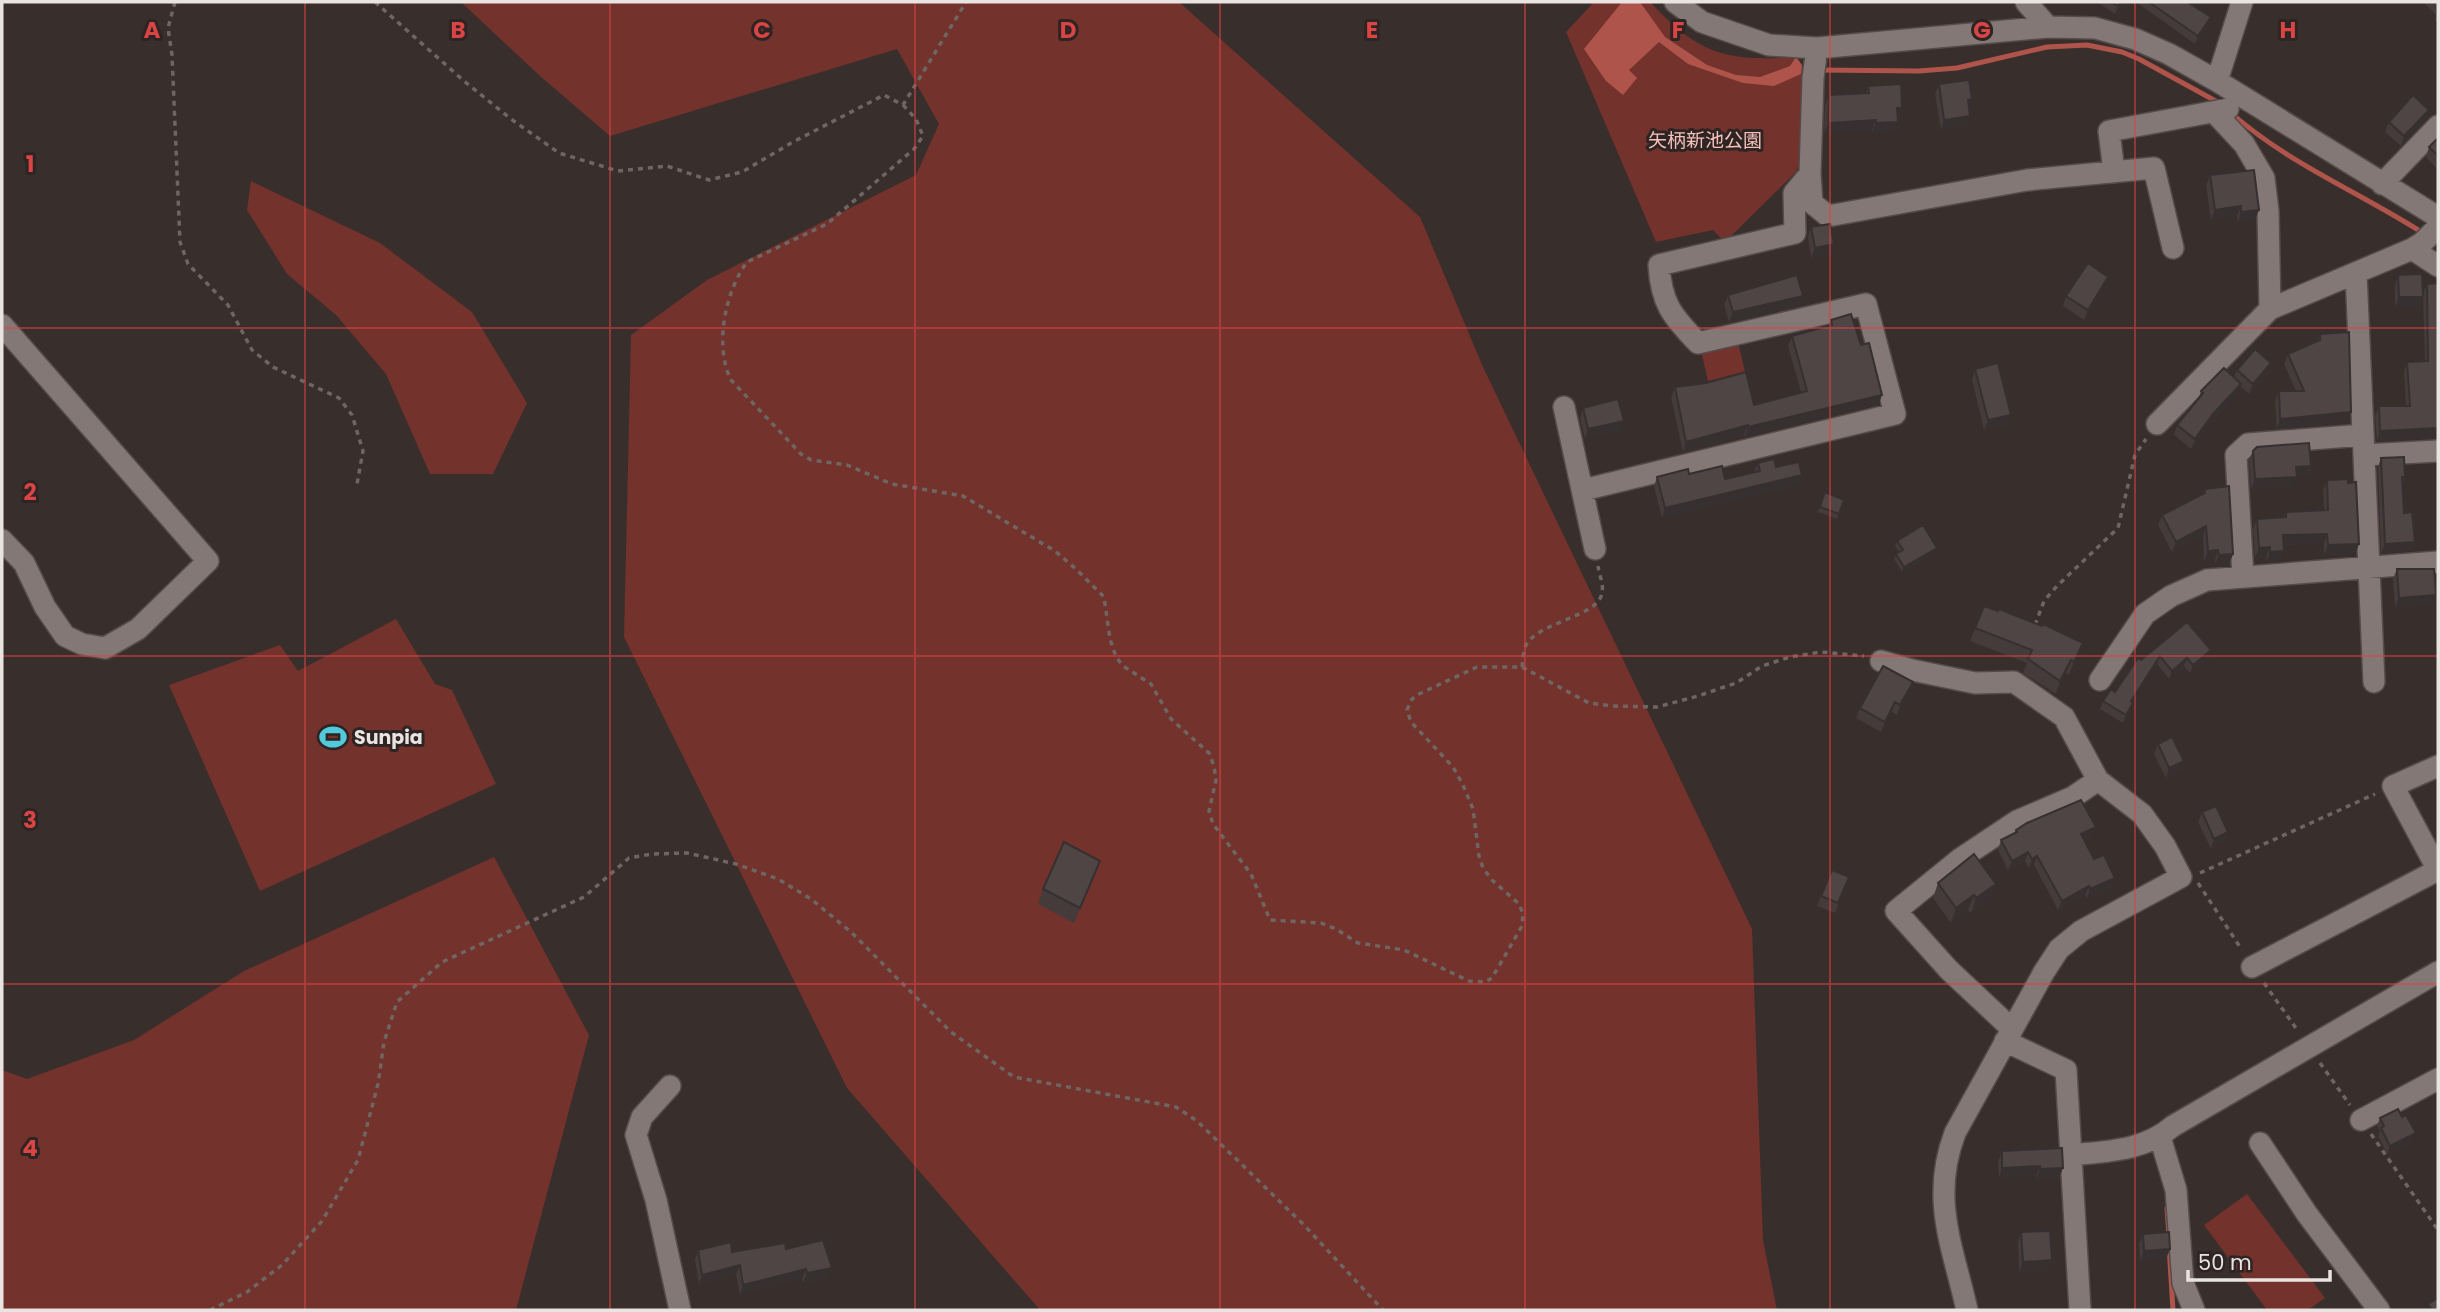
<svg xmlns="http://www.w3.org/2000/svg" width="2440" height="1312" viewBox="0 0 2440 1312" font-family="Poppins,'Noto Sans JP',sans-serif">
<rect width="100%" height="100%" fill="#382e2c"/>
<path fill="#73322b" d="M461,2H1179L1420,217L1483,367L1752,929L1763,1240L1777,1310H1040L847,1088L624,637L631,335L707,280L916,175L939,124L897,49L610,136L540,76Z
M1594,2H1650C1699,54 1725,62 1796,57L1802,65V158L1796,172L1725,242L1713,230L1656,242L1566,32Z
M251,181L380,243L472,312L527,403L493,474H430L386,374L336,315L287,274L247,210Z
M1738,342L1745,372L1708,381L1701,351Z
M396,619L435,684L452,690L496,784L260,891L169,685L280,645L298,671Z
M494,857L589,1035L516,1310H2V1070L27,1079L134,1040L244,971Z
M2247,1194L2325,1298L2308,1310H2267L2204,1225Z"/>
<path fill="#af544a" d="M1622,2H1640L1665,37L1707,65L1736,75L1760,77L1790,66L1796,57L1802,65L1801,74L1774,86L1743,83L1688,64L1659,42L1629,70L1637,78L1623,95L1606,81L1584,49Z"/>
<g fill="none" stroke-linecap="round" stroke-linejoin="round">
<path stroke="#af544a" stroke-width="5" d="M1819,70L1919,71L1957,68L2047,47L2087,45L2122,52L2139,59L2223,105
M2230,112C2287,163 2359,192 2423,233
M2167,1208L2169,1236
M2169,1246L2173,1310"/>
<defs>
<path id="minor" d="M1675,2L1702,22L1769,45L1817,48L2048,27L2095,28L2135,39L2169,54L2217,81L2438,217
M2026,2L2048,27
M2217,81L2242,2
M2215,113L2244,144L2264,178L2268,211L2270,309
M2114,172L2109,131L2228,109
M1810,174L1812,203L1828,216L2027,180L2154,168L2173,248
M2382,184L2438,126
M2412,249L2438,266
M2356,273L2374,682
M2,325L208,561L138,629L105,648L82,644L65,636L45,607L24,563L2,540
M1564,407L1595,549
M2157,424L2270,309L2412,249L2423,242L2438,227
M2364,455L2438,451
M1583,490L1895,414L1866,304L1698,343C1672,316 1661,303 1659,265L1795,233L1794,193L1810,174L1813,78L1817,48
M2243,577L2236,455L2248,444L2363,435
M1881,661L1912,670L1975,683L2014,682L2064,717L2098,780
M2100,680L2145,614L2171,596L2207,580L2438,562
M2438,766L2393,786L2438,870
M2252,967L2438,870
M2005,1041L2066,1070L2080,1310
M670,1086L642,1117L636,1135L656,1200L680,1310
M2361,1120L2438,1079
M2160,1137L2176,1190L2183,1283L2194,1310
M2260,1143L2307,1214L2379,1310
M2071,1155C2108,1151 2144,1151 2173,1126L2438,972
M1967,1310C1953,1247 1930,1199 1955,1133L2044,972L2059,949L2081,931L2181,877L2165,846L2142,814L2098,780L2073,797L2017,821L1960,859L1896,911L1949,970L2012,1029"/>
</defs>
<use href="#minor" stroke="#544b4a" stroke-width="24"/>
<path stroke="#6f6664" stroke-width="3.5" stroke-dasharray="5 5" stroke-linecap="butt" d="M175,2L168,28L172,55L180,242L188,264L228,305L252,350L273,367L339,398L352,415L363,451L357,484
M375,2L464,81L511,119L559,153L618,171L667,166L709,180L742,172L793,142L884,95L903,105L966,2
M903,105L916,119L923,136L914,149L827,224L747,262C725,292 714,346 731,380L801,454L811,460L847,465L892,484L963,496L1055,551L1077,570L1104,597L1110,639L1116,657L1123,666L1151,684L1171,719L1209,753L1214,766L1216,780L1209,811L1213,824L1251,874L1270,920L1321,923L1336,929L1358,943L1404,950L1469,981L1485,982L1492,978L1522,926L1523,913L1518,903L1492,880L1483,868L1479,856L1473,809L1463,785L1453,767L1411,722L1407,710L1412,699L1419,694L1477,667H1522L1589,703L1612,706L1657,707L1698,696L1736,683L1762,666L1790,657L1821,652L1864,656
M2035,625L2044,601L2057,586L2118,528L2135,455L2146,439
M1522,667C1523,660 1523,652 1526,645C1540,621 1598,617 1602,593C1604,585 1599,574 1598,566
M2200,873L2375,794
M2198,883L2242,950
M2264,983L2298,1031
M2320,1063L2350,1105
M2371,1134L2438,1230
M210,1310L247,1292L282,1265L322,1221L358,1160L378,1084L384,1042L397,1002L442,962L584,897L629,858L652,854L687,853L736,864L778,879L811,899L851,932L951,1032L1014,1077L1176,1107L1197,1121L1304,1225L1383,1310"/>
<use href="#minor" stroke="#837876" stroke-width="21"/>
</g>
<path fill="#443b3a" d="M2097,2H2123L2115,14Z
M2136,2H2187L2211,17L2208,25L2195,44Z
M2423,2H2438V24L2435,20L2436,15Z
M1939,84L1969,107L1967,126L1941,130L1935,94Z
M1868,86L1899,118H1898L1894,132L1872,133V130L1824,133L1825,105L1829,95L1866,93Z
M2429,110L2425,120L2401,146L2385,132L2389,122Z
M2438,138V170L2426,157L2429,147Z
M2210,175L2255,220L2238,222L2237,216L2211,220L2206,185Z
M1811,227L1831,254L1811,258L1808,237Z
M2398,275L2423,297L2419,307H2395V285Z
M2438,283V438L2377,441L2375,416L2379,406H2406L2404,372L2407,362L2425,361L2423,293L2427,284Z
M2104,287L2084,320L2063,306L2066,296Z
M1728,295L1803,296L1799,306L1729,322L1724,305Z
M1831,320L1879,404L1745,437L1744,435L1683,452L1671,397L1675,387L1754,405L1801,392L1788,346L1792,336L1828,326Z
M2320,334L2348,422L2277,429L2275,401L2279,391H2296L2284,364L2288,354L2317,341Z
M2271,363L2268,373L2249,394L2240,386L2237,394L2209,424L2191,449L2174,435L2177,425L2199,398L2201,391L2234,377L2237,370Z
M1975,369L2011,415L2007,425L1984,430L1972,379Z
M1583,408L1624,421L1620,431L1585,439L1580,418Z
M2253,451L2311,466L2308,475L2297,476L2293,486L2251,489L2249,460Z
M2381,458L2405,477L2402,485L2404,513L2415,542L2411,551L2381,553L2378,467Z
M1758,463L1802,475L1798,485L1662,518L1654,487L1657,477L1689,474L1725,479L1754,472Z
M2327,480L2355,554L2324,555V543L2284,545L2281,561L2266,562V557L2255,558L2253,529L2257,519L2284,517L2286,512L2324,510L2323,490Z
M2205,489L2233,554L2229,564H2215V560L2204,561L2203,536L2172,552L2158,525L2162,515L2203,494Z
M1825,492L1844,500L1837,519L1818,512Z
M1897,541L1935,553L1902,572L1894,559L1896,554L1899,552L1895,546Z
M2397,569L2432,605L2395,608L2393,579Z
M1984,606L2083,643L2069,675L2066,673L2056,694L2023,673L2027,663L1970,641Z
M2187,622L2211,650L2208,658L2190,673L2184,666L2169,679L2157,664L2132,702L2133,703L2130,711L2123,723L2100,709L2103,701L2115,692L2141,660Z
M1913,682L1909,692L1897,715L1892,712L1881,732L1856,718L1860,708Z
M2158,744L2184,761L2181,771L2166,778L2154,754Z
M2202,812L2228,832L2224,842L2211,849L2198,822Z
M2016,830L2092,836L2084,840L2094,859L2115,878L2111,888L2087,899L2085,895L2058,910L2034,865L2029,868L2025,861L2008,870L1998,850L2001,840L2015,833Z
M1094,876L1074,923L1038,904L1043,889Z
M1849,877L1835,913L1817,906L1821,896Z
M1938,883L1996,884L1990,899L1971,913L1968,910L1951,923L1933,898Z
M2402,1117L2413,1141L2387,1154L2378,1136L2380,1131L2377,1126L2380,1118Z
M2062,1148L2059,1178L2036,1179V1176L1999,1178L1998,1161L2002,1151Z
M2021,1232L2052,1260L2048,1270L2019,1272L2018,1242Z
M2143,1234L2166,1259L2140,1261L2139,1244Z
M786,1249L828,1278L803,1283L802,1279L740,1295L736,1275L699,1285L695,1260L698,1250L732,1252Z"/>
<path fill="#373030" d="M2121,2H2123L2115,14L2118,6Z
M2211,17L2208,25L2195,44L2198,36Z
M1897,108H1902L1899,118H1894Z
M2429,110L2425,120L2401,146L2404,136Z
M1970,116L1967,126L1941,130L1944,120Z
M1876,120L1872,130L1824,133L1828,123Z
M1898,122L1894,132L1872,133L1876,123Z
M2241,206L2237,216L2211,220L2215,210Z
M2259,210L2255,220L2238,222L2241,212Z
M1834,244L1831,254L1811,258L1815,248Z
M2108,277L2104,287L2084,320L2088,310Z
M1803,296L1799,306L1729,322L1733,312Z
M2399,297H2423L2419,307H2395Z
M2271,363L2268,373L2249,394L2253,384Z
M2241,384L2237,394L2209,424L2191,449L2195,439L2213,414Z
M1882,395L1879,404L1745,437L1748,427Z
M2351,412L2348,422L2277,429L2280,419Z
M2011,415L2007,425L1984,430L1988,420Z
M1624,421L1620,431L1585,439L1588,429Z
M1748,425L1744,435L1683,452L1686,442Z
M2438,428L2437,438L2377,441L2380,431Z
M2311,466L2308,475L2293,476L2296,467Z
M1802,475L1798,485L1662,518L1665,508Z
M2297,477L2293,486L2251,489L2255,479Z
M2206,526L2203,536L2172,552L2176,542Z
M2327,534L2324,543L2280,545L2283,535Z
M2415,542L2411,551L2381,553L2385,544Z
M2359,544L2355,554L2324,555L2328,545Z
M2270,547L2266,557L2255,558L2259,548Z
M1937,548L1935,553L1902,572L1904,567Z
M2218,550L2215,560L2204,561L2208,551Z
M2284,551L2281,561L2266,562L2270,552Z
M2233,554L2229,564H2215L2219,555Z
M2436,595L2432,605L2395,608L2399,598Z
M2083,643L2079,656L2069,675L2074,662Z
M2211,650L2208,658L2190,673L2193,665Z
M2160,656L2157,664L2128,709L2131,701Z
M2187,658L2184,666L2169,679L2172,671Z
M2071,660L2066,673L2056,694L2060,681Z
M1913,682L1909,692L1897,715L1900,705Z
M1895,702L1892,712L1881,732L1885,722Z
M2133,703L2130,711L2123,723L2126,715Z
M2184,761L2181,771L2166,778L2169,768Z
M2096,827L2092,836L2077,844L2081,834Z
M2228,832L2224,842L2211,849L2214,839Z
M2028,852L2025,861L2008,870L2012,861Z
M2037,856L2034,865L2029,868L2032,859Z
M2115,878L2111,888L2087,899L2090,889Z
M1996,884L1990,899L1971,913L1976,898Z
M2089,886L2085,895L2058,910L2062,901Z
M1974,895L1968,910L1951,923L1956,908Z
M2416,1133L2413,1141L2387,1154L2390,1146Z
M2040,1166L2036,1176L1999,1178L2002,1168Z
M2063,1168L2059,1178L2036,1179L2040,1169Z
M2170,1249L2166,1259L2140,1261L2144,1251Z
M2052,1260L2048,1270L2019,1272L2023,1262Z
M740,1265L736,1275L699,1285L702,1275Z
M832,1268L828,1278L803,1283L807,1273Z
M806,1269L802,1279L740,1295L743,1285Z"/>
<path fill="#4f4544" stroke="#373030" stroke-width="2" d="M2111,2H2121L2118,6Z
M2149,2H2187L2211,17L2198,36Z
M1969,80L1972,99L1968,100L1970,116L1944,120L1939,84Z
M1901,84L1902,108H1897L1898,122L1876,123V120L1828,123L1829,95L1869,93L1868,86Z
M2413,95L2429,110L2404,136L2389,122Z
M2438,138V156L2429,147Z
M2254,170L2259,210L2241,212V206L2215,210L2210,175Z
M1830,224L1834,244L1815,248L1811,227Z
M2088,263L2108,277L2088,310L2066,296Z
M2422,274L2423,297H2399L2398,275Z
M1797,275L1803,296L1733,312L1728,295Z
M2438,283V428L2380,431L2379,406H2410L2407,362L2428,361L2427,284Z
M1851,314L1861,345L1869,343L1882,395L1748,427V425L1686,442L1675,387L1706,383L1746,372L1754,405L1807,391L1792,336L1832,325L1831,320Z
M2349,332L2351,412L2280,419L2279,391H2304L2288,354L2320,340V334Z
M2255,349L2271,363L2253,384L2237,370Z
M1998,363L2011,415L1988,420L1975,369Z
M2224,368L2241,384L2213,414L2195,439L2177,425L2203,393L2201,391Z
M1618,399L1624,421L1588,429L1583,408Z
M2309,443L2311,466L2296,467L2297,477L2255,479L2253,451L2257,447Z
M2404,457L2405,477H2402L2404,513L2412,512L2415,542L2385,544L2381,458Z
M1774,459L1776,467L1799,462L1802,475L1665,508L1657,477L1688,469L1689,474L1722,466L1725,479L1760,471L1758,463Z
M2348,479V483L2356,482L2359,544L2328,545L2327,534L2283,535L2284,551L2270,552V547L2259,548L2257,519L2286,517V512L2328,510L2327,480Z
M2229,486L2233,554L2219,555L2218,550L2208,551L2206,526L2176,542L2162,515L2205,493V489Z
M1825,492L1844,500L1839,514L1820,507Z
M1923,525L1937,548L1904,567L1896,554L1903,550L1897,541Z
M2397,569H2434L2436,595L2399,598Z
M1984,606L1998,611L1999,609L2042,626L2043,624L2083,643L2074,662L2071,660L2060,681L2028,659L2032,650L1975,628Z
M2187,622L2211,650L2193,665L2187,658L2172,671L2160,656L2131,701L2133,703L2126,715L2103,701L2111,689L2115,692L2138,658L2141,660Z
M1883,666L1913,682L1900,705L1895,702L1885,722L1860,708Z
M2172,737L2184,761L2169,768L2158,744Z
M2081,800L2096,827L2081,834L2094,859L2104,855L2115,878L2090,889L2089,886L2062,901L2037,856L2032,859L2028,852L2012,861L2001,840L2017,832L2016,830L2027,823Z
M2216,806L2228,832L2214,839L2202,812Z
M1064,842L1100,861L1080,908L1043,889Z
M1974,854L1996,884L1976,898L1974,895L1956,908L1938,883Z
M1832,870L1849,877L1838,903L1821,896Z
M2398,1109L2402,1117L2406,1115L2416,1133L2390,1146L2381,1128L2384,1126L2380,1118Z
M2062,1148L2063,1168L2040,1169V1166L2002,1168V1151Z
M2050,1231L2052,1260L2023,1262L2021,1232Z
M2169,1232L2170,1249L2144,1251L2143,1234Z
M823,1240L832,1268L807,1273L806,1269L743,1285L740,1265L702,1275L698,1250L731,1242L732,1252L785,1243L786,1249Z
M2438,1298V1310H2432L2428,1304Z"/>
<path fill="none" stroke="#d94444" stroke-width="2" stroke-opacity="0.55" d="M305,2V1310M610,2V1310M915,2V1310M1220,2V1310M1525,2V1310M1830,2V1310M2135,2V1310M2,328H2438M2,656H2438M2,984H2438"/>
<defs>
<symbol id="stadium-bare" viewBox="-9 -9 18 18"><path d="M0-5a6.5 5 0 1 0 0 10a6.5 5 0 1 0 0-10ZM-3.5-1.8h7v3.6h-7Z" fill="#53cadc" stroke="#2d2423" stroke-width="2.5" paint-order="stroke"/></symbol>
</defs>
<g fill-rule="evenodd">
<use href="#stadium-bare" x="314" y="718" width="38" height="38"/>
</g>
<g text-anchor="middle" stroke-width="6" stroke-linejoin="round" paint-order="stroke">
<g font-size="19" fill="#f4c1b9" stroke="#2d2423">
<text x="1705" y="147">矢柄新池公園</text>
</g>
<g font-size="19" font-weight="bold" fill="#e9e3e1" stroke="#2d2423" text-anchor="start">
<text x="354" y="744">Sunpia</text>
</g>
</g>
<g font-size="23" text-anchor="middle" font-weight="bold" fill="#d94444" stroke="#2d2423" stroke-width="6" stroke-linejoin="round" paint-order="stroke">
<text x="152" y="38">A</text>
<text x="458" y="38">B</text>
<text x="762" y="38">C</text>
<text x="1068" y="38">D</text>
<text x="1372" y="38">E</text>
<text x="1678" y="38">F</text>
<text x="1982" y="38">G</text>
<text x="2288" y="38">H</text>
<text x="30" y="172">1</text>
<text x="30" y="500">2</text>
<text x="30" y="828">3</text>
<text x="30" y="1156">4</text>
</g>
<rect width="2440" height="1312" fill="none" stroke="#e9e3e1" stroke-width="7"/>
<path d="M2188 1270v10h142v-10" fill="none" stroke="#e9e3e1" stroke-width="3.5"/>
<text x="2198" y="1270" font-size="21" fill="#e9e3e1" stroke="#2d2423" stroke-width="5" paint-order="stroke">50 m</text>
</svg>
